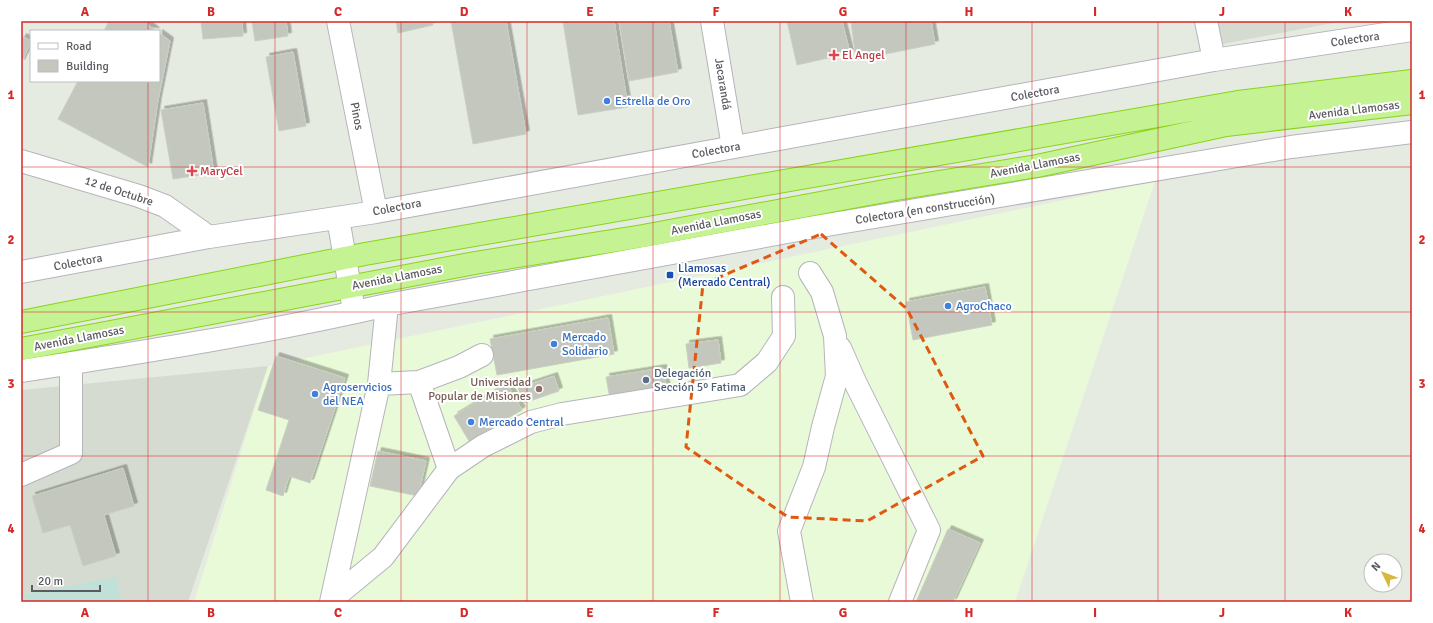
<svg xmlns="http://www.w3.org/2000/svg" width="1433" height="623" viewBox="0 0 1433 623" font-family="Signika,sans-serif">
<defs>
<filter id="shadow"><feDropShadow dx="3.5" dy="-3.5" stdDeviation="0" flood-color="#0004"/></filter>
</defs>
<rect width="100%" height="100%" fill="#e6ebe2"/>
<path fill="#e9fad8" d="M1155,181L1015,602H194L268,366Z"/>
<path fill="#d5dbd0" d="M1218,21H1343L1223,44Z
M268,366L188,602H21V390Z"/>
<path fill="#c0e1d8" d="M116,577L121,602H21V595Z"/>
<path fill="#c3c7be" stroke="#c9cfc1" filter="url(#shadow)" d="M109,21H148L147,24L156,31H104Z
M201,21H242L243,36L203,39Z
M252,21H286L288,36L255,41Z
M396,21H432L433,25L398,33Z
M451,21H506L526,134L473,144Z
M563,21H614L628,107L578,115Z
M619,21H669L678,72L629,81Z
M787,21H842L850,53L797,65Z
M851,21H931L935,44L856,60Z
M159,33L170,41L158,100L148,167L58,119L78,81H159Z
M23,37L31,41V42L21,63V41Z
M293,52L306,126L279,131L266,57Z
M203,103L214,173L173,179L161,110Z
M985,287L992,325L913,340L906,302Z
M608,318L614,354L497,375L490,339Z
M718,340L721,363L689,368L686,344Z
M276,356L345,378L310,483L289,476L283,496L266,490L289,420L258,410Z
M663,368L667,390L610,399L606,377Z
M554,376L559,391L524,403L518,388Z
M507,384L522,410L469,441L454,416Z
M378,451L426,461L418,496L370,486Z
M123,468L134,506L104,515L116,556L83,566L70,525L43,533L32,496Z
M948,529L980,543L953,602H916Z"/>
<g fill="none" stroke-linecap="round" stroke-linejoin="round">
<defs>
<path id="minor" d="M338,21L376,212
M712,21L733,147
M1206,21L1214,60
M21,161L139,196L165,206L209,237
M338,218L353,305
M21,272L209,237L376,212L1214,60L1412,30
M840,348L856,384L929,530L900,602
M21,371C143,352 266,333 387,305L809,228L1291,147L1412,132
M419,382L449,469
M379,384L419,382L459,367L482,355
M21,475L71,453V363
M332,599L383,557L449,469L483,446L531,422L562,414L740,385L767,362L784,336L783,297
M331,602L379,384L387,305
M802,602L789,531L814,467L823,427L837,376L835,336L822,292L810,273"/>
<path id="highway" d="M21,322L365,254L1238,102L1412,81
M21,349L475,263L643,236L890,190L1037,166L1226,125L1412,103"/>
</defs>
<use href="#minor" stroke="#b6b4bb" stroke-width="24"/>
<use href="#highway" stroke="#88d617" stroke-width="24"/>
<use href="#minor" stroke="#fff" stroke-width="22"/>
<use href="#highway" stroke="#c5f292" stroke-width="22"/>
</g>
<path fill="none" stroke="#e15910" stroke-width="3" stroke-dasharray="8 5" stroke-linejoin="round" d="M821,234L907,309L983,456L867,521L788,517L686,447L703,284Z"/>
<path fill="none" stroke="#d62828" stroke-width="1" stroke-opacity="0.55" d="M148,21V31M275,21V602M401,21V602M527,21V602M653,21V602M780,21V602M906,21V602M1032,21V602M1158,21V602M1285,21V602M148,81V602M21,167H1412M21,312H1412M21,456H1412"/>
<g fill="#e0444e" stroke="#fff" stroke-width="1.5">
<path d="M832 49h4v4h4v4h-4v4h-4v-4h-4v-4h4z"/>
<path d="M190 165h4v4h4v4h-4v4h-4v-4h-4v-4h4z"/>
</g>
<g fill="#3f7fe0" stroke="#fff" stroke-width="1.5">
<circle cx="607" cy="101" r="4"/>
<circle cx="948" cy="306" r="4"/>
<circle cx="554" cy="344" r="4"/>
<circle cx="315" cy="394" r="4"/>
<circle cx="471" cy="422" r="4"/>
</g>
<rect fill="#1a4fb4" stroke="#fff" stroke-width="1.5" x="666" y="271" width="8" height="8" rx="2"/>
<circle fill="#5c6f8a" stroke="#fff" stroke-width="1.5" cx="646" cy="380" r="4"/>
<circle fill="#8d6e63" stroke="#fff" stroke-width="1.5" cx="539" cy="389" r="4"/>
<g text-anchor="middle" stroke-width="4" stroke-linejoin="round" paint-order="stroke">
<g font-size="12" fill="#5c5a61" stroke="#fff">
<text transform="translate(1355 39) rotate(-8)" y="4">Colectora</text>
<text transform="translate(723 84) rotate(81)" y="4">Jacarandá</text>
<text transform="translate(1035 93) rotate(-10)" y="4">Colectora</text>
<text transform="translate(1354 110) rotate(-7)" y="4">Avenida Llamosas</text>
<text transform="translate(357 116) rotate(79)" y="4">Pinos</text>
<text transform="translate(716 150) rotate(-10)" y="4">Colectora</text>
<text transform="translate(1035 165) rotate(-11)" y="4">Avenida Llamosas</text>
<text transform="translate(119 191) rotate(18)" y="4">12 de Octubre</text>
<text transform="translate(397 207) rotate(-11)" y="4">Colectora</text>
<text transform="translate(925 209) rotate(-9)" y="4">Colectora (en construcción)</text>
<text transform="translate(716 222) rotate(-11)" y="4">Avenida Llamosas</text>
<text transform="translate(78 262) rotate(-11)" y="4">Colectora</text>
<text transform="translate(397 277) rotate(-11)" y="4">Avenida Llamosas</text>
<text transform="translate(79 338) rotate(-11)" y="4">Avenida Llamosas</text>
</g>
<g font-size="12" fill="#be3a42" stroke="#fff" text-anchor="start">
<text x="842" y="59">El Angel</text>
<text x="200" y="175">MaryCel</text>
</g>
<g font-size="12" fill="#366cbe" stroke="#fff" text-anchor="start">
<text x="615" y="105">Estrella de Oro</text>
<text x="956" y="310">AgroChaco</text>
<text x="562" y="341">Mercado<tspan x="562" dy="14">Solidario</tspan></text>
<text x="323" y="391">Agroservicios<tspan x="323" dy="14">del NEA</tspan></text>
<text x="479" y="426">Mercado Central</text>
</g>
<g font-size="12" fill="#164399" stroke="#fff" text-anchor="start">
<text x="678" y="272">Llamosas<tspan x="678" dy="14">(Mercado Central)</tspan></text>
</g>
<g font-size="12" fill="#4e5e75" stroke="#fff" text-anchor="start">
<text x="654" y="377">Delegación<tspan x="654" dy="14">Sección 5º Fatima</tspan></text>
</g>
<g font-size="12" fill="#785e54" stroke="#fff" text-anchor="end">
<text x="531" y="386">Universidad<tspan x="531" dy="14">Popular de Misiones</tspan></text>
</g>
</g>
<rect width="1433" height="623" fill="none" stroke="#ffffff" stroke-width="44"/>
<rect x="30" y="30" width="130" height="52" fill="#ffffff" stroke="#bebdc0"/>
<rect x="38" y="43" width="20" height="6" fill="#ffffff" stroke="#bebdc0"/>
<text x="66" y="50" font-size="12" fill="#5c5a61">Road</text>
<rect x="38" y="60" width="20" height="12" fill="#c3c7be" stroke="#bebdc0"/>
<text x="66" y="70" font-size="12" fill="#5c5a61">Building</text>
<g transform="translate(1383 573) rotate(313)"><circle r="19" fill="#ffffff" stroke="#bebdc0"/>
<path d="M0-3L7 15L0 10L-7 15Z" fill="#d7b73c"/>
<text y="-6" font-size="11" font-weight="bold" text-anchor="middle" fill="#5c5a61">N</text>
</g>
<path d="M32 585v6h68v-6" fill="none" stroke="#5c5a61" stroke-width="2"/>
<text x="38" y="585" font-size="12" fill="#5c5a61" stroke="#ffffff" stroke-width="3" paint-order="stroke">20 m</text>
<rect x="22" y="22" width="1389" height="579" fill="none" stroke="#d62828" stroke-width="1.5"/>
<g font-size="13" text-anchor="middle" font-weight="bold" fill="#d62828">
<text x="85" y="16">A</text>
<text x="211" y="16">B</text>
<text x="338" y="16">C</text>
<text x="464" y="16">D</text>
<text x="590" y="16">E</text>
<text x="716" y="16">F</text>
<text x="843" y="16">G</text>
<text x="969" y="16">H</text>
<text x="1095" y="16">I</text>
<text x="1222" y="16">J</text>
<text x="1348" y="16">K</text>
<text x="11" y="99">1</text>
<text x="1422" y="99">1</text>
<text x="11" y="244">2</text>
<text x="1422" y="244">2</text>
<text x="11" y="388">3</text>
<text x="1422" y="388">3</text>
<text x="11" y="533">4</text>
<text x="1422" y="533">4</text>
<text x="85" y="617">A</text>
<text x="211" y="617">B</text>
<text x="338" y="617">C</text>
<text x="464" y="617">D</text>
<text x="590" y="617">E</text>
<text x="716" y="617">F</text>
<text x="843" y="617">G</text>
<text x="969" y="617">H</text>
<text x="1095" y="617">I</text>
<text x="1222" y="617">J</text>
<text x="1348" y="617">K</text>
</g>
</svg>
